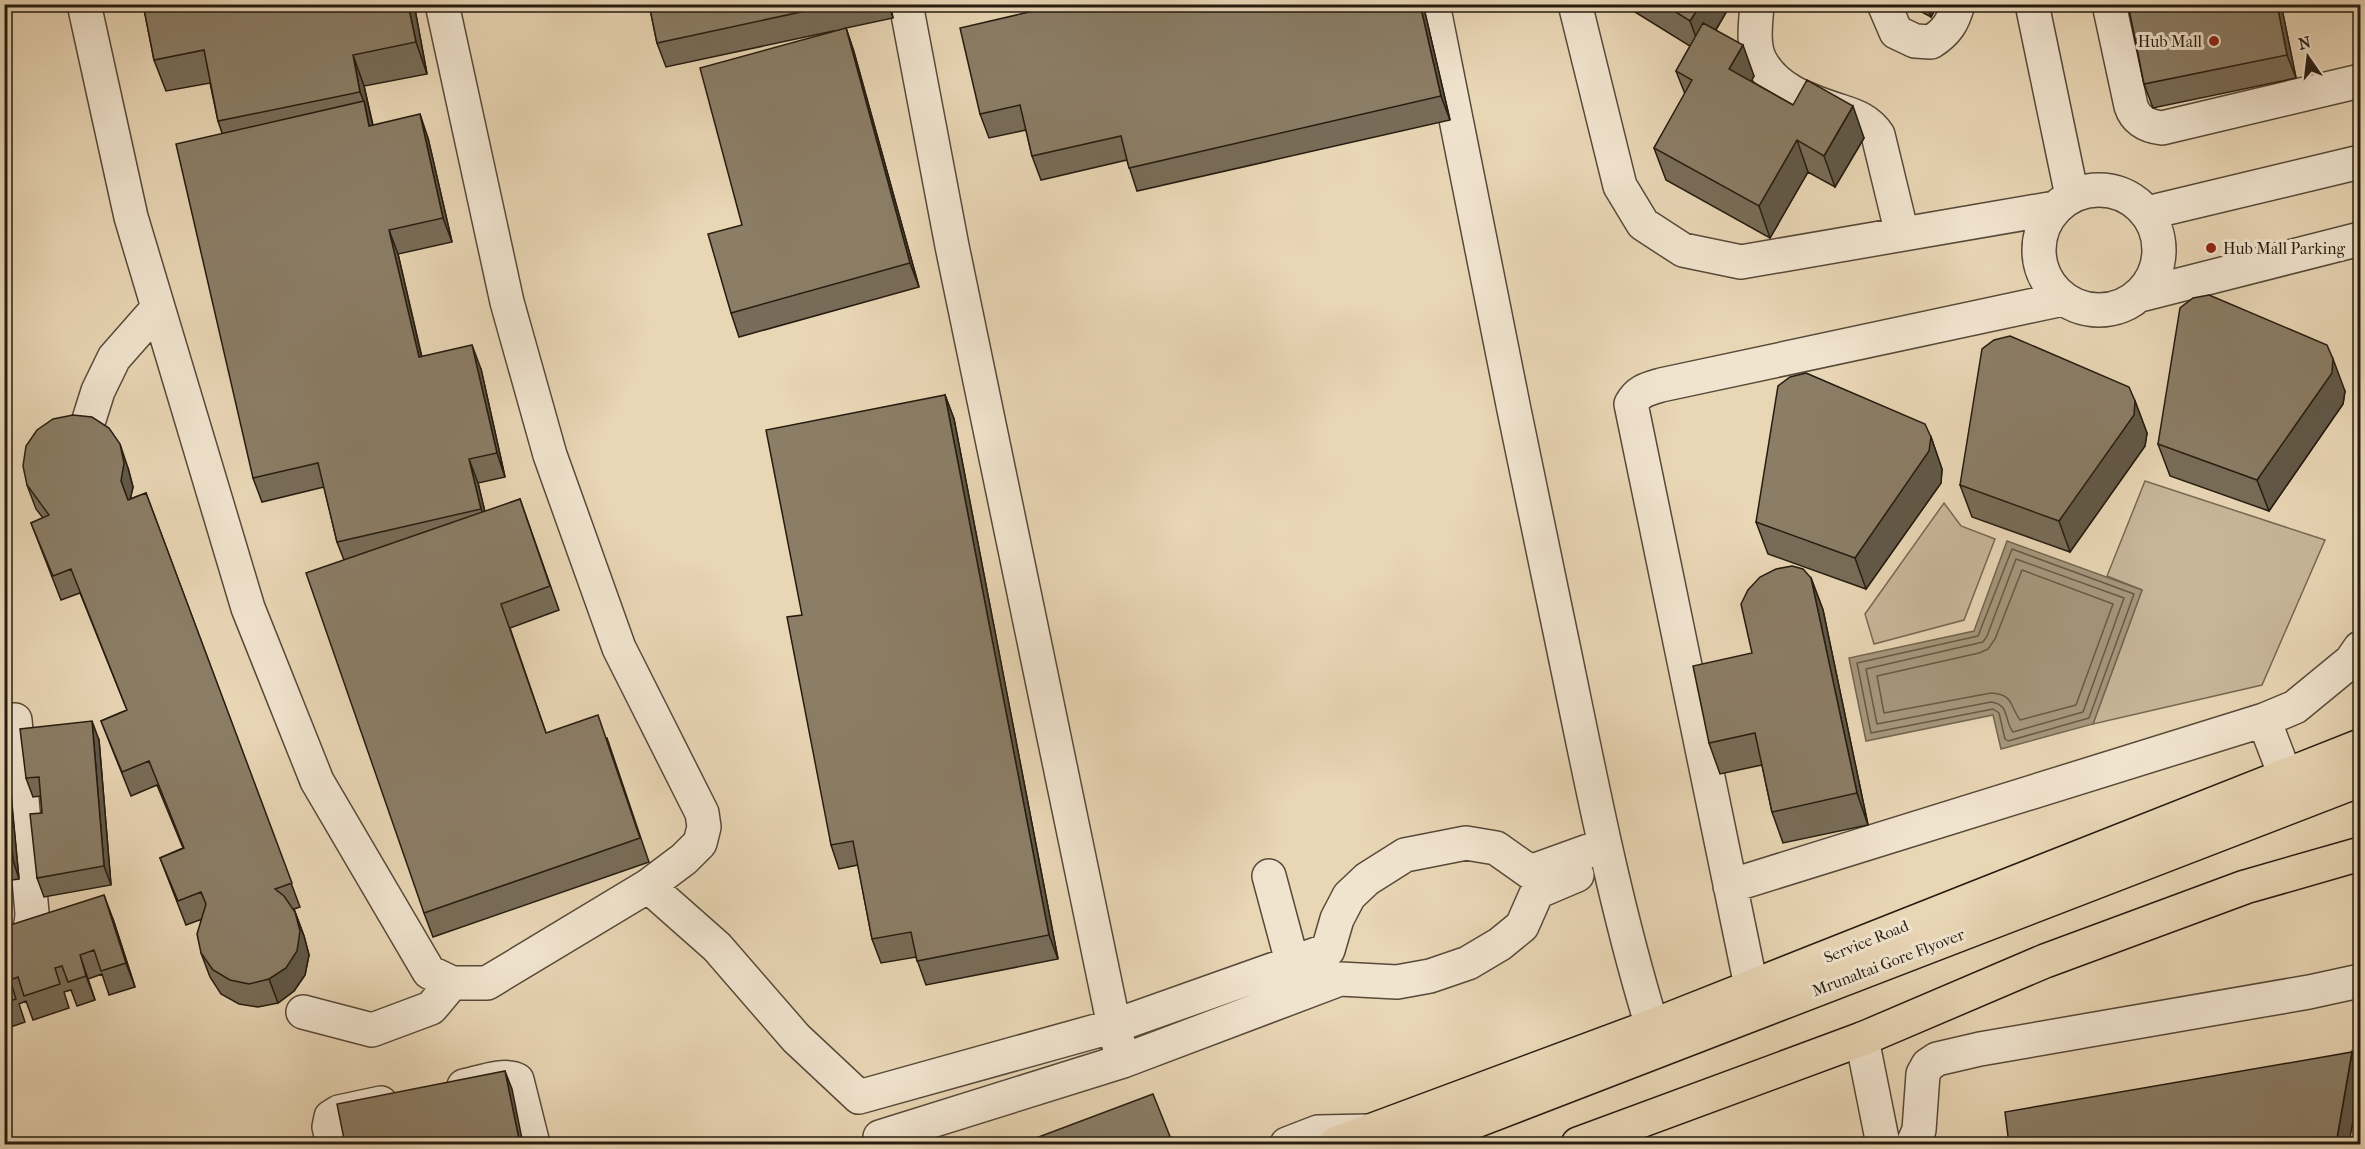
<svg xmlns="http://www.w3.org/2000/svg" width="2365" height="1149" viewBox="0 0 2365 1149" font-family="'IM FELL French Canon',serif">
<rect width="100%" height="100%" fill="#e9d6b5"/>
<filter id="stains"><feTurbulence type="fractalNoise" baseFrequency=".00333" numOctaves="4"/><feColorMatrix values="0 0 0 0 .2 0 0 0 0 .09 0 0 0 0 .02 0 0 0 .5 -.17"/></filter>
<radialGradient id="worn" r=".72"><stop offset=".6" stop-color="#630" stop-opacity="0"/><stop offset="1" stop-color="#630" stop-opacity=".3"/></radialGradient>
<path fill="#c8b699" stroke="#776954" stroke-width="1.5" d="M2145,481L2325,540L2262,685L2093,724L2142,590L2107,576Z
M1944,503L1961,526L1995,539L1964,620L1874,644L1865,614Z"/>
<path fill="#a7977d" stroke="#736651" stroke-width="1.5" d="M2007,541L2142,590L2093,724L2001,749L1993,715L1866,741L1849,658L1974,631Z"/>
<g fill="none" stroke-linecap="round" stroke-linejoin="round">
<path stroke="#665a46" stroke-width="1.5" d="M2012,549L2134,594L2089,718L2008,741L2005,739L1999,713L1993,709L1871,733L1857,663L1978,636Z
M2016,559L2124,598L2083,712L2013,732C2004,721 2010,704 1991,702L1877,724L1866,669L1983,642L1987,636Z
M2022,570L2113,604L2076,705L2020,720C2010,707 2014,694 1991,693L1884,713L1877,676L1979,653L1988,649L1995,639Z"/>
<defs>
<path id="minor" d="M84,4L131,217L248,608L317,781L429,972L452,983H487L648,886L684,859L700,843L704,827L702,813L619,648L550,455L507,302L442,4
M906,4L952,246L1114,1026L1123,1061
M1433,4C1473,209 1514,413 1557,617C1586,754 1611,892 1652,1026
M1575,4L1620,186L1643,224L1683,250L1741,262L2055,208
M1757,4C1756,21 1752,44 1760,60C1776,91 1810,101 1840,111C1856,116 1869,121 1878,135L1902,234
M1884,4L1896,32L1915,41L1931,42C1947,32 1953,22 1958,4
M2032,4L2072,196
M2109,4L2131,106C2136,121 2147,126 2162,128L2360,81
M2039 250a60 60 0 1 1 120 0a60 60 0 1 1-120 0Z
M2147,213L2360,162
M2140,295L2360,239
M86,429L98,391L114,358L158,308
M2264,720L2285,775
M1269,876L1298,984
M648,886L717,947L796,1038L859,1097L1114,1026L1328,950L1337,919L1349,896L1367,879L1405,855L1466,843L1496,848L1530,872L1605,845
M1730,886L2264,720L2295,707L2351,661L2360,648
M4,946C25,939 31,936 32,913L15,720
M1751,986L1631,404C1638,391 1647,389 1661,385L2063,299
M303,1012L372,1030L431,1008L452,983
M1862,1039L1883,1144
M464,1086C479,1083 504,1073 517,1080L533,1144
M880,1137L1123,1061L1340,979L1397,982L1430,976L1468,963L1500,944L1522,926L1537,892L1577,875
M333,1144L329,1127L331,1117L339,1112L381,1103
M1287,1144L1318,1132L1369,1131
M1913,1144L1919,1130L1923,1074L1928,1065L1937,1059L1980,1049L2309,992L2355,982L2360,984"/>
<path id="major" d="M1335,1144L1652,1026L2360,746
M1416,1144L2360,780
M1578,1144L1862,1039L2045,961L2245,887L2360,854"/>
</defs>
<use href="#minor" stroke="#574a39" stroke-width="36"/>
<use href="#major" stroke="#261c10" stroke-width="36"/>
<use href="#minor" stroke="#f1e4cf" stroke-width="33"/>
<use href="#major" stroke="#e9d6b5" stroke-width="33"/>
</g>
<path fill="#786c58" stroke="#261c10" stroke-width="1.5" d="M143,4H414L427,74L364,86L373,125L428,138L452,242L398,254L422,357L481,369L505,477L478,483L485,512L520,499L559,610L510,628L546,733L607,738L649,862L433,937L424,913L344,560L337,542L324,487L262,502L253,478L222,133L218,121L210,83L166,91L154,60Z
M649,4H890L893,18L846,28L854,52L919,287L739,337L731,313L742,225L833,31L666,67L657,43Z
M1064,4H1423L1450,120L1137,191L1127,160L1041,180L1032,156L1026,130L989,138L980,114Z
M1622,4H1731L1716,30L1754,76L1751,81L1793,105L1864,138L1835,187L1808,172L1770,238L1666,180L1654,148L1685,94L1676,71L1690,46Z
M1907,4H1938L1931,17Z
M2128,4H2281L2296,78L2153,108L2144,84Z
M2345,391L2343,404L2269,511L2170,476L2158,444Z
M945,395L954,419L1058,959L926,985L916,957L881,963L872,939L858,865L839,869L831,845L802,615Z
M2135,401L2147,433L2145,446L2070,552L1972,517L1960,485Z
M1931,437L1942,469L1941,483L1866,589L1768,554L1756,522Z
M128,468L133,487L130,499L146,493L300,907L294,909L304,936L309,955L305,975L294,991L278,1003L258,1007L239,1004L221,994L210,977L201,953L202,919L186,925L160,858L183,848L157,785L131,796L101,721L127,710L80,593L61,600L31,523L43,518L36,509L27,485Z
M1811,578L1823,610L1868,825L1783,843L1772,812L1762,765L1720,774L1709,743Z
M4,726L19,879L4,881Z
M99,740L111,885L44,897L37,878L42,813L41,796L33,797L26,778Z
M113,919L135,987L109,995L102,974L88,979L95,1000L77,1006L71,990L64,992L69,1008L33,1020L26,1001L19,1004L25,1022L5,1029L4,927Z"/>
<path fill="#615847" stroke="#261c10" stroke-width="1.5" d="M408,4H414L427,74L416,42Z
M888,4H890L893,18Z
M1420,4H1423L1450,120L1441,96Z
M1701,4H1731L1702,53L1690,21Z
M1926,4H1938L1931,17Z
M2277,4H2281L2296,78L2287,55Z
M846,28L854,52L919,287L910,263Z
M1743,45L1754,76L1741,100L1729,69Z
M353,55L364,86L378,150L369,126L365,104L360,92Z
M1853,106L1864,138L1835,187L1824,156Z
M420,114L428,138L452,242L443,218Z
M1797,140L1808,172L1770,238L1759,206Z
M389,230L398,254L427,381L419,357Z
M472,345L481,369L505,477L497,453Z
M2333,359L2345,391L2343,404L2269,511L2257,480Z
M945,395L954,419L1058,959L1049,935Z
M2135,401L2147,433L2145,446L2070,552L2059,521Z
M1931,437L1942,469L1941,483L1866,589L1855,558Z
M120,444L128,468L133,487L129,505L121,481Z
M469,459L478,483L490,533L481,509Z
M1811,578L1823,610L1868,825L1857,793Z
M92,721L99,740L111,885L104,866Z
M4,726L5,729L19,879L13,860L4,774Z
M104,895L113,919L135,987L126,963Z
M295,912L304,936L309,955L305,975L294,991L278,1003L269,979Z
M80,955L95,1000L86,976Z
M2352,1052L2361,1075L2349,1144H2336Z
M505,1071L512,1089L523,1144H520Z"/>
<path fill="#8b7d66" stroke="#261c10" stroke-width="1.5" d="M143,4H408L416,42L353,55L360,92L218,121L204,50L154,60Z
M649,4H838L657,43Z
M1064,4H1420L1441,96L1129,168L1121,136L1032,156L1020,105L980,114L960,28Z
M1663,4H1701L1690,21Z
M2128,4H2277L2287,55L2144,84Z
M1703,23L1743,45L1729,69L1793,105L1807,80L1853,106L1824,156L1797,140L1759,206L1654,148L1692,80L1676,71Z
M846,28L910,263L731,313L708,234L742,225L700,68Z
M364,101L369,126L420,114L443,218L389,230L419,357L472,345L497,453L469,459L481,509L337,542L318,463L253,478L176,144Z
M2209,295L2327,345L2333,359L2332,373L2257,480L2158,444L2180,308L2193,298Z
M2010,336L2129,387L2135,401L2134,415L2059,521L1960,485L1982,349L1994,340Z
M1806,373L1925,424L1931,437L1929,451L1855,558L1756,522L1778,386L1790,377Z
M945,395L1049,935L917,961L911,932L872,939L853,841L831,845L787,617L802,615L766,430Z
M73,415L92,417L109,428L120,444L124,463L121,481L128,500L146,493L292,883L275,889L284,896L295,912L300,931L297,951L286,968L269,979L249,984L230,980L213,970L201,953L197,934L206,904L201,892L178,901L160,858L184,848L149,761L122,772L101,721L127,710L71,569L53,576L31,523L49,515L27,485L23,466L26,446L37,430L53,419Z
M520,499L550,586L501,604L546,733L598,715L640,838L424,913L306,573Z
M1792,566L1803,569L1811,578L1857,793L1772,812L1755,733L1709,743L1693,666L1752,653L1741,604L1748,590L1760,577L1776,569Z
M92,721L104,866L37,878L30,814L42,813L39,777L26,778L20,729Z
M4,774L13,860L4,861Z
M104,895L126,963L101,971L94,950L80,955L86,976L68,982L62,966L55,968L60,984L24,996L18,977L10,980L16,999L4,1003V927Z
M2352,1052L2336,1144H2009L2005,1112Z
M505,1071L520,1144H345L337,1104Z
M1153,1094L1173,1144H1020Z"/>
<g fill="#8f2418" stroke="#f1e4cf" stroke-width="2">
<circle cx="2214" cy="41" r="6"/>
<circle cx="2211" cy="248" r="6"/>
</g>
<g text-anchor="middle" stroke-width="6" stroke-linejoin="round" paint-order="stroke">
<g font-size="16" fill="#261c10" stroke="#f1e4cf" text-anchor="end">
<text x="2202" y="47">Hub Mall</text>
<text x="2223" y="254" text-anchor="start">Hub Mall Parking</text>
</g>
<g font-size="16" fill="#261c10" stroke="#f1e4cf">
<text transform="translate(1866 941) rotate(-22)" y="6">Service Road</text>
<text transform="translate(1888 962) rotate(-21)" y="6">Mrunaltai Gore Flyover</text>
</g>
</g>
<rect width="2365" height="1149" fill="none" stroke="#e9d6b5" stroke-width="24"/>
<rect x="6" y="6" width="2353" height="1137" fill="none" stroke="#261c10" stroke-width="3"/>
<rect x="12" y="12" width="2341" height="1125" fill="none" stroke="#261c10" stroke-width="1.5"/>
<g transform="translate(2308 57) rotate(346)" stroke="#f1e4cf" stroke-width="4.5" paint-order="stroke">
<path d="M0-4.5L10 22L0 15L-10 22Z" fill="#261c10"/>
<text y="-9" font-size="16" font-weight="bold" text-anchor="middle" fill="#261c10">N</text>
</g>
<rect width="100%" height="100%" filter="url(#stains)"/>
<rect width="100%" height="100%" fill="url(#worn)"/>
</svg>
